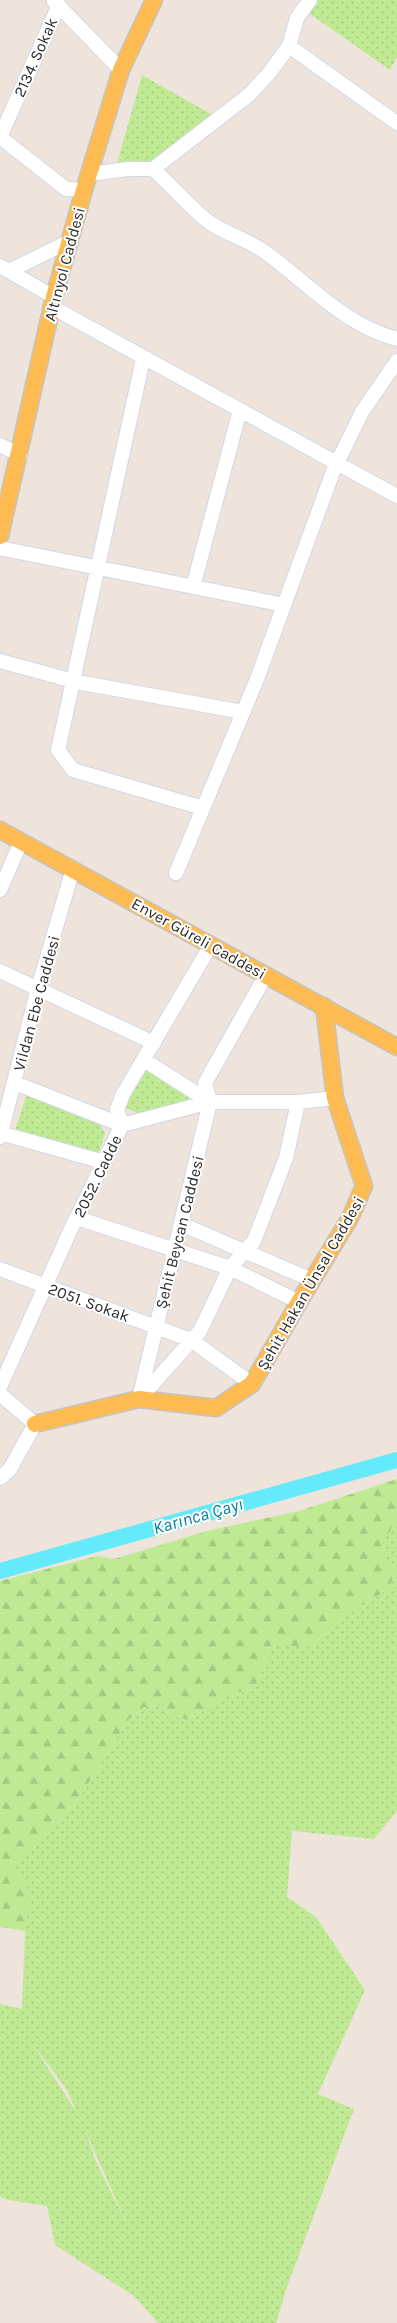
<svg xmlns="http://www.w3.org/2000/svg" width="397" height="2323" viewBox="0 0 397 2323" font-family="Karla,sans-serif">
<defs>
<pattern id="grass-dots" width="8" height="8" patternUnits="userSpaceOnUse" patternTransform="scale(1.25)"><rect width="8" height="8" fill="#bfea93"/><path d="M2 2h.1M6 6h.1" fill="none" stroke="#a4c97f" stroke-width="1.8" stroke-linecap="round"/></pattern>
<pattern id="forest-firs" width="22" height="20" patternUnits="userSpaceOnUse" patternTransform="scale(1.25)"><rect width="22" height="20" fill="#bfea93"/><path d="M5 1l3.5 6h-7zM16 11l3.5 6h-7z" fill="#a4c97f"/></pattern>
</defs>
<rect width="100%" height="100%" fill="#eee4dc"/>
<path fill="url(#grass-dots)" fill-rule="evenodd" d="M311,0H397V57L390,70L303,9Z
M142,75L218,118L153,169L115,171Z
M149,1066L191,1092L184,1108L142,1115L124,1107Z
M27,1094L100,1125L105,1133L98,1155L14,1134Z
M397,1524V1811L374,1839L292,1831L287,1897L316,1917L365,1990L318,2094L354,2109L288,2284L276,2323H158L134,2296L55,2245L47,2206L8,2200L0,2197V2004L22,2009L26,1910C29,1897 29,1879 14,1873L10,1865L36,1847L70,1809L92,1778L128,1720L144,1707L158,1706L173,1716L189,1720L230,1694L253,1689L267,1661L271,1646H311L348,1614L388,1589L396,1571L382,1544L393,1526ZM32,2043L67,2090L77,2113ZM85,2130L126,2222L97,2164Z"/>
<path fill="url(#forest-firs)" d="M397,1479V1524L393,1526L382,1544L396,1571L388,1589L348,1614L311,1646H271L267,1661L253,1689L230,1694L189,1720L173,1716L158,1706L144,1707L128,1720L92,1778L70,1809L36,1847L11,1865L14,1873C36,1882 26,1914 26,1931L0,1927V1581L97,1556L114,1559L207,1531L299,1511Z"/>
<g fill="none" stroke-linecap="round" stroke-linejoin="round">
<path stroke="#65eafb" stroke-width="16" d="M0,1571L397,1460"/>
<defs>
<path id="minor" d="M54,1L121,70
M289,46L397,123
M0,137L59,5
M0,137L66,189L84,190
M153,169L250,94L270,72L289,46L297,18L310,0
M89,174L128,169H153C171,185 187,204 205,219C220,232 247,239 265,252C308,283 344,325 397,339
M0,266L54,297
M9,271L70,241
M52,307L397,496
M143,359L58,750L73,770L203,808
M0,445L20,455
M0,548L284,605
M193,587L240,410
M0,661L77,682L243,712
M176,873L257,679L334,469L362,412L397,361
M0,890L21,842
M0,971L154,1043
M144,1060L210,1102
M15,1083L122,1125L210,1102H298L335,1098
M0,1133L104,1162
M0,1137L38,988L73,869
M77,1218L230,1268L299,1302
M181,1224L312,1280
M0,1269L191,1340L252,1384
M0,1387L70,1231L122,1125L117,1110L123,1094L211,945
M0,1394L35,1424L10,1469L0,1478
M142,1396L200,1331L230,1268L254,1241L286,1158L298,1102
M139,1399L210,1102L205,1083L266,975"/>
<path id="major" d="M0,536L54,297L84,190L121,70L154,0
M0,830L397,1047
M35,1424L139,1399L216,1408L252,1384L299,1302L350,1218L364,1186L335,1098L324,1006"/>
</defs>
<use href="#minor" stroke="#d1d8e5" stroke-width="16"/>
<use href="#major" stroke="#c4c4c4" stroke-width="19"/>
<use href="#minor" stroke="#fff" stroke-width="14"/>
<use href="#major" stroke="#febb51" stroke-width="16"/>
</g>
<g text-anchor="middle" stroke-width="4" stroke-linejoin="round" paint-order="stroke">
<g font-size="16" fill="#2b2b2b" stroke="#fff">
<text transform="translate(35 57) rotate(-66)" y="6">2134. Sokak</text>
<text transform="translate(64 264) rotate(-75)" y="6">Altınyol Caddesi</text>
<text transform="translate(199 938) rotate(29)" y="6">Enver Güreli Caddesi</text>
<text transform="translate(36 1003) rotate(-75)" y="6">Vildan Ebe Caddesi</text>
<text transform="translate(97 1176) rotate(-64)" y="6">2052. Cadde</text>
<text transform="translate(179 1232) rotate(-76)" y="6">Şehit Beycan Caddesi</text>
<text transform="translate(310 1283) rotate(-60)" y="6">Şehit Hakan Ünsal Caddesi</text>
<text transform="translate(89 1302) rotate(20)" y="6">2051. Sokak</text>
</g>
<g font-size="18" font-style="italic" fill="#027f9c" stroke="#fff">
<text transform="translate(198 1516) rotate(-16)" y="6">Karınca Çayı</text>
</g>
</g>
</svg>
